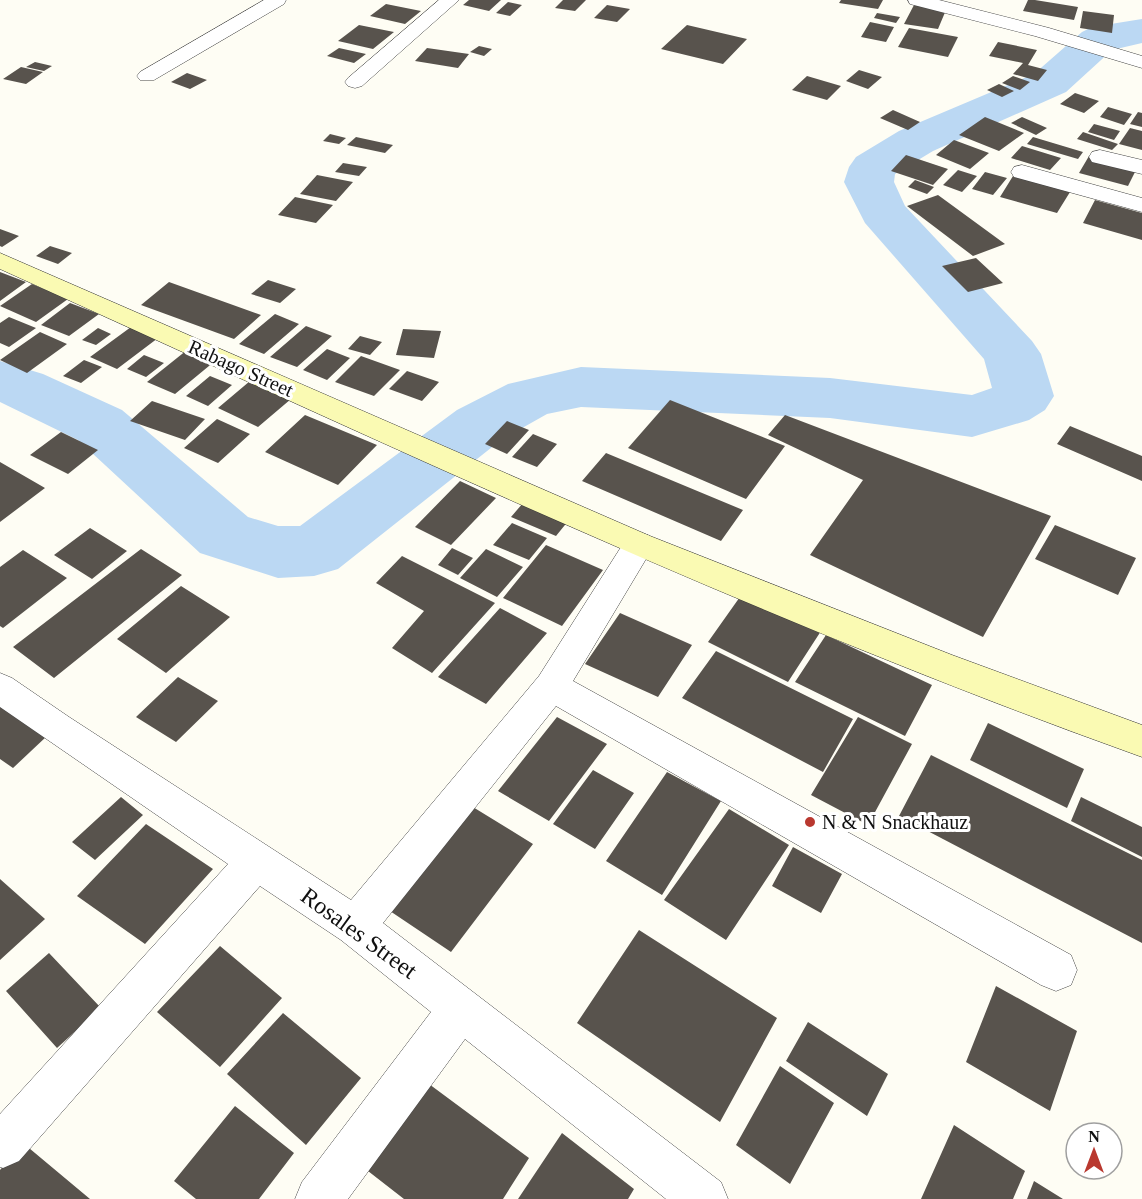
<svg xmlns="http://www.w3.org/2000/svg" width="1142" height="1199" viewBox="0 0 1142 1199" font-family="'Times New Roman',serif">
<rect width="100%" height="100%" fill="#fefdf4"/>
<g fill="none" stroke-linecap="round" stroke-linejoin="round">
<path fill="#bbd8f3" fill-rule="evenodd" d="M1142,19V43L1112,50L1066,92L933,151L895,174L894,182L905,206L1032,341L1041,354L1054,396L1045,410L1029,420L972,437L830,418L581,407L547,414L501,440L338,569L314,576L278,578L200,553L78,440L0,402V361L43,374L122,410L248,517L278,526H300L457,410L508,384L581,367L830,378L972,395L992,388L984,359L865,223L844,182L849,167L856,157L899,131L1034,74L1082,32L1092,27Z"/>
</g>
<path fill="#58534d" d="M469,0H501L489,11L463,5Z
M563,0H586L575,11L555,8Z
M841,0H883L878,9L839,3Z
M1028,0H1035L1078,7L1074,20L1023,11Z
M508,2L522,5L510,16L496,13Z
M386,4L421,11L405,24L370,16Z
M607,5L630,9L617,22L594,18Z
M914,5L946,10L938,29L904,24Z
M1083,11L1114,15L1112,33L1080,28Z
M877,13L900,17L896,23L874,18Z
M870,22L894,27L886,42L861,37Z
M359,25L394,32L373,49L338,41Z
M687,25L747,39L723,64L661,49Z
M909,28L958,37L948,57L898,47Z
M998,42L1037,50L1028,65L1047,70L1038,81L1013,74L1023,63L989,56Z
M479,46L492,49L484,56L470,52Z
M339,48L366,54L354,63L327,56Z
M427,48L469,54L458,68L415,61Z
M35,62L52,66L44,71L26,67Z
M21,67L43,72L26,84L3,79Z
M859,70L882,77L868,89L846,81Z
M187,73L207,80L190,89L171,82Z
M807,76L841,86L827,100L792,90Z
M1013,76L1030,82L1020,90L1002,83Z
M999,84L1014,91L1002,97L987,90Z
M1075,93L1099,101L1084,113L1060,104Z
M1108,107L1132,114L1124,125L1100,117Z
M893,110L920,122L908,130L880,118Z
M1138,112L1142,113V127L1130,124Z
M985,117L1024,133L999,151L959,135Z
M1022,117L1047,128L1036,135L1011,123Z
M1094,124L1120,131L1114,140L1088,132Z
M1130,128L1142,131V150L1119,144Z
M1083,132L1118,144L1112,150L1077,139Z
M330,134L346,138L339,144L323,141Z
M356,137L393,145L385,153L347,145Z
M1033,137L1083,152L1078,159L1027,144Z
M954,140L989,153L970,169L936,155Z
M1022,146L1061,158L1050,170L1011,158Z
M906,155L948,169L933,185L891,171Z
M1089,156L1137,168L1128,186L1079,173Z
M343,163L367,167L359,176L335,172Z
M958,170L977,176L962,192L943,185Z
M985,172L1007,178L993,195L972,189Z
M317,175L353,182L336,201L300,194Z
M1013,176L1070,192L1057,213L1000,197Z
M915,180L934,187L927,194L908,187Z
M938,195L1005,244L973,256L907,206Z
M295,197L333,205L316,223L278,215Z
M1095,200L1142,213V240L1083,223Z
M0,229L19,236L2,247L0,246Z
M50,246L72,253L58,264L36,256Z
M976,258L1003,283L968,292L942,266Z
M0,272L26,282L0,301Z
M268,280L296,289L280,303L251,294Z
M169,282L261,315L234,339L141,305Z
M32,284L68,299L36,322L0,306Z
M70,303L99,314L69,336L41,325Z
M275,314L299,324L264,354L239,344Z
M9,317L36,328L9,347L0,343V323Z
M306,326L332,336L297,367L270,357Z
M131,327L158,338L117,369L90,357Z
M98,328L111,334L96,345L82,340Z
M403,329L441,331L434,358L396,355Z
M40,332L67,344L27,373L0,360Z
M360,336L382,342L370,355L348,349Z
M327,349L350,358L327,380L303,370Z
M187,350L215,361L175,394L147,382Z
M144,355L164,363L146,377L127,369Z
M361,356L400,370L374,396L335,382Z
M84,360L102,367L81,383L63,376Z
M407,371L439,382L422,401L389,389Z
M210,376L232,385L208,406L186,396Z
M250,381L291,399L258,427L218,408Z
M670,400L785,446L746,499L628,448Z
M152,401L205,419L185,440L130,421Z
M305,415L377,445L338,485L265,452Z
M785,415L1051,516L983,637L810,555L863,480L768,435Z
M217,419L250,434L218,463L184,448Z
M507,421L529,430L507,454L485,444Z
M1070,426L1142,456V481L1057,444Z
M61,432L98,450L68,474L30,455Z
M533,434L557,444L537,467L512,457Z
M606,453L743,510L721,541L582,481Z
M0,462L45,488L0,522Z
M460,481L496,498L451,545L415,527Z
M529,496L573,515L556,536L511,517Z
M512,523L547,538L529,560L493,545Z
M1055,525L1136,558L1118,595L1035,559Z
M90,528L127,551L92,579L54,555Z
M546,545L603,570L562,626L503,598Z
M452,548L473,558L458,575L438,565Z
M141,549L182,575L54,678L13,647Z
M486,549L523,567L497,597L460,578Z
M23,550L67,578L3,628L0,626V567Z
M402,556L495,603L432,673L392,648L424,611L376,583Z
M181,586L230,617L166,673L117,639Z
M742,594L821,631L788,682L708,642Z
M500,608L547,633L486,704L438,677Z
M620,613L692,645L658,697L585,664Z
M826,635L932,685L905,736L795,682Z
M716,651L853,719L823,772L682,698Z
M178,677L218,701L176,742L136,717Z
M0,706L47,736L13,768L0,759Z
M557,717L607,744L549,821L498,791Z
M858,717L912,744L868,825L811,795Z
M988,723L1084,769L1067,808L970,760Z
M931,755L1142,860V943L899,816Z
M593,770L634,793L595,849L553,824Z
M667,772L721,801L662,895L606,861Z
M121,797L143,815L95,860L72,842Z
M1081,797L1142,827V857L1071,821Z
M468,804L533,844L451,952L384,907Z
M729,809L789,845L726,940L664,900Z
M146,824L213,869L145,944L77,896Z
M793,847L842,874L821,913L772,886Z
M0,879L45,919L0,960Z
M639,930L777,1018L720,1122L577,1023Z
M220,946L282,998L220,1067L157,1012Z
M49,953L101,1008L57,1048L6,991Z
M996,986L1077,1031L1050,1111L966,1062Z
M283,1013L361,1078L306,1145L227,1074Z
M808,1022L888,1074L867,1116L786,1061Z
M780,1066L834,1103L790,1184L736,1145Z
M429,1084L529,1158L503,1199H404L368,1171Z
M235,1106L294,1153L259,1199H196L174,1181Z
M954,1125L1025,1171L1013,1199H921Z
M562,1133L634,1189L628,1199H518Z
M23,1143L90,1199H0V1170Z
M1034,1181L1063,1199H1027Z"/>
<g fill="none" stroke-linecap="round" stroke-linejoin="round">
<defs>
<path id="street" d="M264,0H286L284,4L154,80H140L137,76L140,72Z
M439,0H459L362,86L355,88L348,86L345,82L348,78Z
M908,0H939L1049,28L1142,56V68L1035,36L910,4Z
M1100,150L1142,160V174L1092,162L1089,157L1092,152Z
M1022,165L1142,198V212L1014,177L1011,172L1014,167Z
M639,532L650,536L655,544L573,681L1071,955L1077,970L1071,985L1056,991L1041,985L556,706L383,923L721,1182L728,1199H666L465,1039L348,1199H295L302,1182L431,1012L341,940L260,886L19,1161L3,1168L0,1167V1114L228,864L0,707V673L12,678L69,717L351,900L539,676L628,536Z"/>
<path id="secondary" d="M0,253L650,536L952,655L1142,725V757C753,618 376,439 0,269Z"/>
</defs>
<use href="#street" stroke="#434343" stroke-width="1"/>
<use href="#secondary" stroke="#323232" stroke-width="1"/>
<use href="#street" fill="#fff" fill-rule="evenodd"/>
<use href="#secondary" fill="#fafab3" fill-rule="evenodd"/>
</g>
<circle fill="#b9382f" stroke="#fff" stroke-width="2" cx="810" cy="822" r="6"/>
<g text-anchor="middle" stroke-width="6" stroke-linejoin="round" paint-order="stroke">
<g font-size="20" fill="#101010" stroke="#fff">
<text transform="translate(241 368) rotate(24)" y="7">Rabago Street</text>
</g>
<g font-size="20" fill="#101010" stroke="#fff" text-anchor="start">
<text x="822" y="829">N &amp; N Snackhauz</text>
</g>
<g font-size="24" fill="#101010" stroke="#fff">
<text transform="translate(359 933) rotate(36)" y="8">Rosales Street</text>
</g>
</g>
<g transform="translate(1094 1151)"><circle r="28" fill="#ffffff" stroke="#9f9f9f" stroke-width="1.5"/>
<path d="M0-4.5L10 22L0 15L-10 22Z" fill="#b9382f"/>
<text y="-9" font-size="16" font-weight="bold" text-anchor="middle" fill="#101010">N</text>
</g>
</svg>
